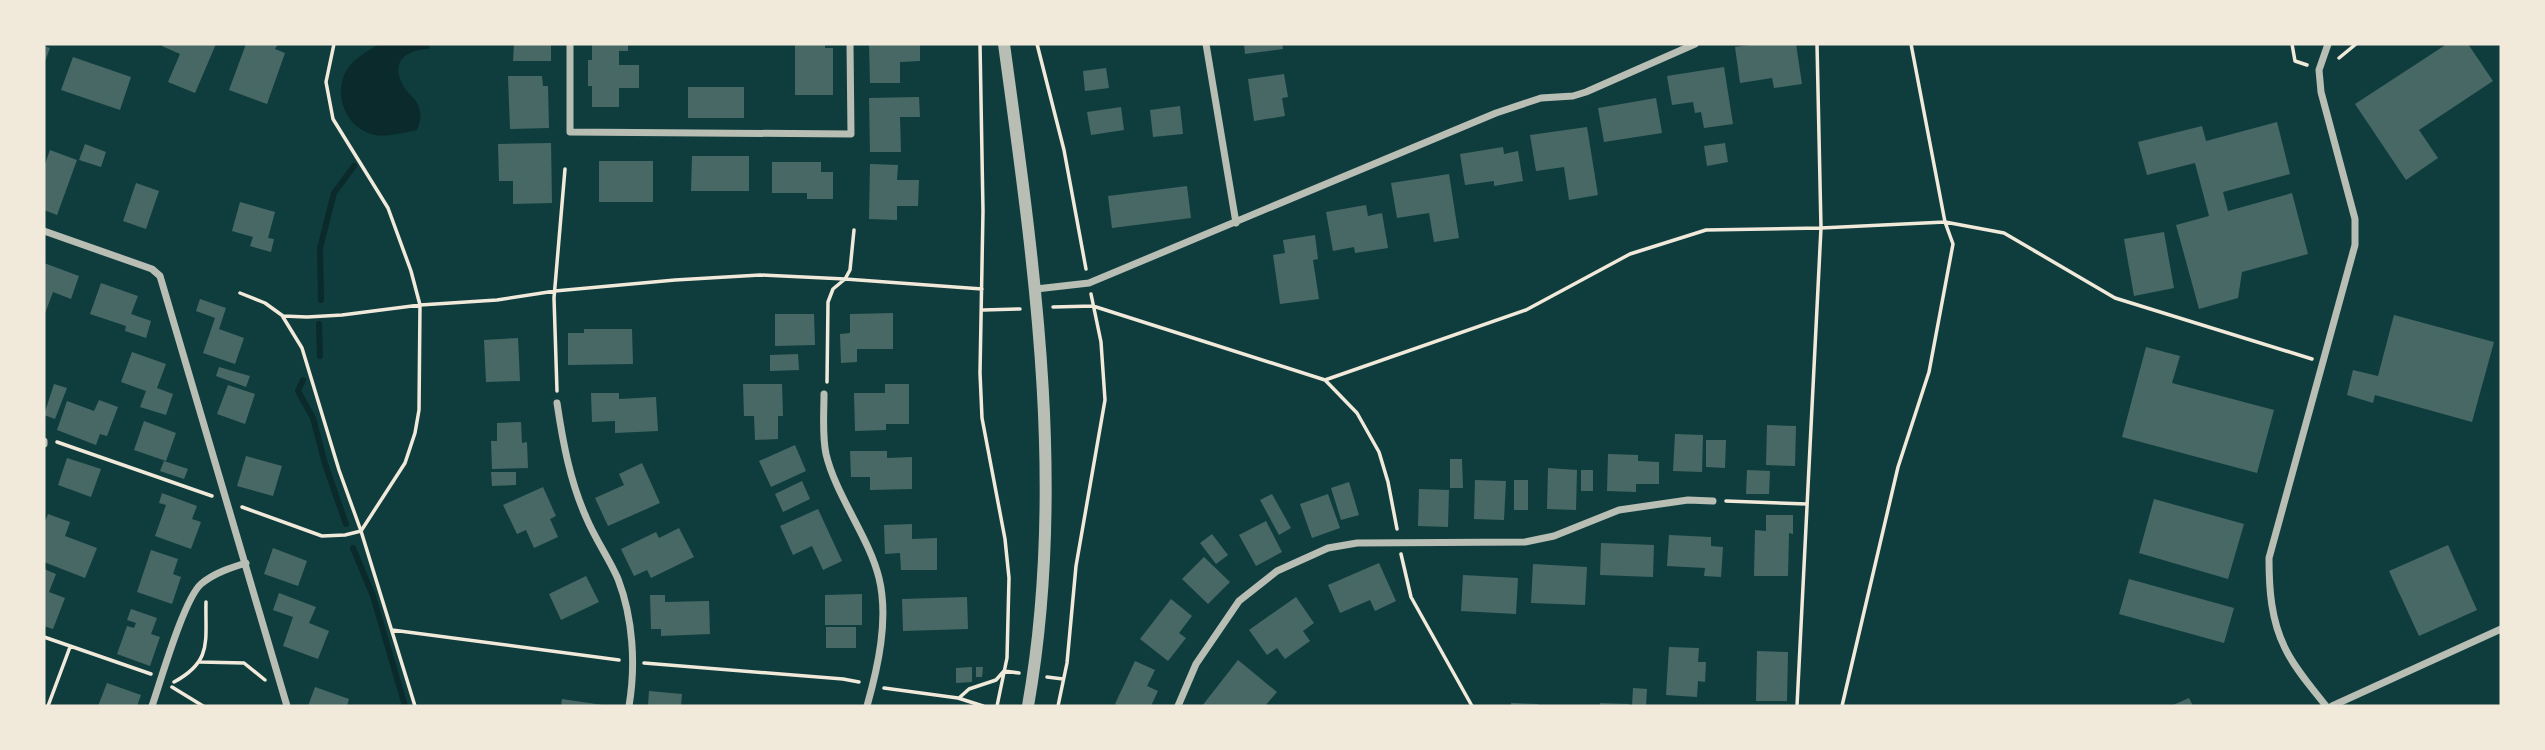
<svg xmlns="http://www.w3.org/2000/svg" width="2545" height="750" viewBox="0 0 2545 750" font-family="Mulish,sans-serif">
<rect width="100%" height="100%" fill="#0f3d3e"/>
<path fill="#0a2a2b" d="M379,44H430L429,49C402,50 389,65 406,90C411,96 417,100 419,108C422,116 420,122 417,130C402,133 382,139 368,133C343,123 333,90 348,68C356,57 368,51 379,44Z"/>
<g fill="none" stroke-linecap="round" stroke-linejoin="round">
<path stroke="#0a2a2b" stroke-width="6" d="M321,300L320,248L334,193L354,166
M319,324L320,356
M303,380L298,391L313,418L325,464L346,524
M353,548L373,596L405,706"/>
</g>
<path fill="#486865" d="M163,44H216L195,93L168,82L180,54L162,46Z
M246,44H278L275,49L285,53L267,104L229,90Z
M514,44H551V61H513Z
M592,44H628V51H619V65H639V88H619V107H592V86H588V60H592Z
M795,44H825V48H833V95H795Z
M869,44H920V61L900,62V83H870Z
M1244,44H1282L1283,49L1245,54Z
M1758,44H1796L1802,84L1774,88L1772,78L1740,83L1735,47Z
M2447,44H2468L2493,81L2419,130L2438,158L2406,180L2355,104Z
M44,46L50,48L44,64Z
M73,57L131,77L120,110L61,90Z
M1724,67L1733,124L1704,128L1701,112L1695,113L1693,102L1672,105L1667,76Z
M1106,68L1109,88L1085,91L1083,71Z
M1284,74L1288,97L1282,98L1285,116L1254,121L1248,79Z
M508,76H542L543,86H548L549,128L510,129Z
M688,87H744V118H688Z
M919,97L920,117H900L901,152H870L869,98Z
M1656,98L1662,133L1604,142L1598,108Z
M1180,106L1183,134L1153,137L1150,110Z
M1121,107L1124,130L1091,135L1087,112Z
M2277,122L2290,174L2223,192L2228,211L2292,193L2308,254L2242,272L2238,298L2199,309L2176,225L2209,216L2195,163L2147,175L2138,142L2202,126L2206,141Z
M1587,127L1598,195L1569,200L1564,167L1536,171L1530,135Z
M551,143L552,203L513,204V181H499L498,144Z
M1725,143L1728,162L1707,166L1704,146Z
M85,144L106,152L101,167L79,160Z
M1503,147L1504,154L1518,151L1523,181L1494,186V181L1465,185L1460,154Z
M50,150L77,160L57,215L44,210V167Z
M692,156H749V191H691Z
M599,161H653V202H599Z
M772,162H821V172H833V199H807V193H772Z
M870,164L898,165L897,180H919L918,206H897V220L869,219Z
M1449,174L1459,238L1434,242L1429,213L1397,218L1391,183Z
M136,183L159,191L146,229L123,221Z
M1187,186L1191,218L1112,228L1108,196Z
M240,202L275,212L268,238L274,239L271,252L250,246L253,237L232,231Z
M1366,205L1368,216L1382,213L1388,248L1355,253L1354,247L1333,251L1326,212Z
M2164,232L2174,288L2134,296L2124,239Z
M1315,235L1318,259L1313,260L1319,299L1280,304L1273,255L1285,253L1283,240Z
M44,263L79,276L71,299L53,292L44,316Z
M101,283L138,296L131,314L151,321L146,338L125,331L126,326L90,314Z
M200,299L226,308L219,329L244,338L235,364L203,353L215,318L196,311Z
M893,313V349H857V362L841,363L840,334L850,333V314Z
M775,314H814L815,345L775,346Z
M2394,315L2494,342L2472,422L2375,395L2373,403L2347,395L2353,370L2378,376Z
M584,329H632L633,364L568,365V333H584Z
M518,338L520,381L486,382L484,340Z
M2146,347L2180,356L2172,383L2274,410L2257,473L2122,437Z
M132,352L166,364L157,388L173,394L166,415L140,407L146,391L121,382Z
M798,354L799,370L770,371V355Z
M219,367L250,376L246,387L216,376Z
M54,384L67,388L55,419L44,415Z
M743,384H782L783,416H778V439L755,440L754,416H744Z
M885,384H909V424H886V430L855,431L854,393H885Z
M228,385L255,394L245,424L217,414Z
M591,393H619V399L656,397L658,431L615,433V421L592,422Z
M99,400L118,407L107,436L100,434L96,445L57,430L67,401L94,411Z
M144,421L176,433L166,461L134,450Z
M521,422L522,443L527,442L528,468L492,469L491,441H497V423Z
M1767,425L1796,426L1795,466L1766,465Z
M1675,434L1703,435L1702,472L1673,471Z
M1706,440H1726L1725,468L1706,467Z
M795,445L806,471L771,487L759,461Z
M850,451H887V458L912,457V489L870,490V477H851Z
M1608,454L1638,455V461L1659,462V484H1636V492L1607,491Z
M246,456L282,466L273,496L237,486Z
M67,458L101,469L91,497L58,485Z
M1450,459H1462L1463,488H1450Z
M164,461L188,469L184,479L160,471Z
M642,463L660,503L608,526L595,498L624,485L619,474Z
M1548,468L1577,470L1576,510L1547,509Z
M1581,470H1593V491H1581Z
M1747,470L1770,471L1769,494H1746Z
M491,472H516V485L492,486Z
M1475,480L1506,481L1504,520L1474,519Z
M1514,480H1528V510H1514Z
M802,481L810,499L783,512L775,494Z
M1349,482L1359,515L1341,520L1331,488Z
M543,487L556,516L550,519L558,537L534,548L526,530L517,534L503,505Z
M1419,489L1449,490L1448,527L1418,526Z
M162,493L197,506L192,519L201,522L191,549L155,536L166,505L159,503Z
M1272,494L1291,528L1279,535L1260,500Z
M1328,494L1340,528L1312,538L1300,504Z
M2154,499L2244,524L2228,579L2139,553Z
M818,509L842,561L823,570L812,546L793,555L780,526Z
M48,514L70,522L65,536L97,548L85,578L44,562V524Z
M1766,515H1793V534L1789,533L1788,576H1754L1755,530L1766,531Z
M1266,521L1282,552L1256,566L1239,535Z
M912,524V539L937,538V570H901L900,553L885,554L884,525Z
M679,528L694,557L651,578L647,570L634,576L621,549L656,532L659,538Z
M1212,534L1228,555L1216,564L1200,543Z
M1669,535L1711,537V546L1723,547L1721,577L1704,576L1705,568L1667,566Z
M1601,543L1654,545L1653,577L1600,575Z
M2448,545L2477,610L2419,636L2389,571Z
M273,548L307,561L298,586L264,574Z
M151,550L178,559L173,574L181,577L172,604L137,592Z
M1204,557L1230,582L1208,604L1182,579Z
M1379,563L1396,601L1375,611L1370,600L1340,613L1328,585Z
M1533,564L1587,567L1585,605L1531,603Z
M44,569L56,574L49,592L65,598L53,629L44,626Z
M1463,575L1518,578L1516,614L1461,611Z
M586,576L599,602L561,620L549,594Z
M2129,579L2234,608L2224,643L2119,614Z
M279,593L316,607L309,623L329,631L318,659L283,646L293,617L273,610Z
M862,594V625H825V595Z
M650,595H665V602L709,601L710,634L661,636V629H651Z
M967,597L968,629L903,631L902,599Z
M1296,597L1314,623L1303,631L1310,641L1285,659L1277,648L1267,655L1249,630Z
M1171,599L1192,616L1179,633L1186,638L1168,661L1140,639Z
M131,609L157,618L151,634L160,637L150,666L117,654L127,626L134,628L136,623L127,620Z
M826,627H856V648H826Z
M1669,647L1699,648L1698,662H1706L1705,682L1698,681L1697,697L1666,695Z
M1757,651L1788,652L1787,701H1756Z
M1238,660L1277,692L1265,706H1202Z
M1135,661L1155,670L1147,686L1158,691L1151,706H1120L1115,704Z
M972,667V682L956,683V668Z
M976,667H983L982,677H976Z
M107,683L141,695L137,706H98Z
M315,687L349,699L347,706H308Z
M1633,688L1647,689L1646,706H1632Z
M649,691L682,694L681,706H648Z
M2189,698L2193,706H2171Z
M562,699L603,705V706H561Z
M1511,703L1538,704V706H1511Z
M1600,703L1629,704V706H1600Z"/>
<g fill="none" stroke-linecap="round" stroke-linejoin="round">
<path stroke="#f1e9da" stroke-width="3.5" d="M334,44L326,82L333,119L388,208L411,271L420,305L419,410L415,433L405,463L361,531L415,706
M980,44L983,211L980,373L982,418L1005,539L1009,578L1007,658L997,706
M1037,44L1064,150L1086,269
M2292,44L2295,61L2307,65
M2339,58L2356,44
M240,293L265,303L283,316L307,317L342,315L420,305L497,300L555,291L675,280L760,275L845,279L982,289
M1053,307L1093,306L1325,380L1357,413L1379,452L1388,482L1397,529
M983,310L1020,309
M1325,380L1526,310L1630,254L1706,230L1821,228L1945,222L2004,233L2115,298L2312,359
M827,382L828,302L833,289L845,279L850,270L854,230
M557,391L554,298L565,169
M57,442L212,496
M1726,501L1807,504
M242,507L322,536L345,535L361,531L339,470L302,348L283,317
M1401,554L1411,597L1472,706
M392,630L619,660
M44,637L151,674
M200,662L244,663L265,680
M644,663L843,679L859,682
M1047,677L1063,679
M174,682C213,661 205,641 206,602
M172,687L203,706
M884,688L958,698L983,706
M959,698L969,689L996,680L1004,671L1019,673
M48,706L70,647
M1058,706L1067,663L1076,566L1105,400L1101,342L1091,294
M1797,706L1821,228L1817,44
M1842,706L1898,467L1929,372L1953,244L1945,222L1911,44"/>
<path stroke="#b8beb3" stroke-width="7" d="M570,44V132L851,134L850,44
M1206,44L1236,223
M44,231L152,269L160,276L287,706
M1036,289L1089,283L1496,113L1541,98L1573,96L1586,92L1695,44
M824,394C824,414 822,435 826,454C836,496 869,537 879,578C889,619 878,667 867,706
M557,403C563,443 570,481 586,517C595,539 609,558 618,579C633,618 636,665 629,706
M44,441V444
M152,706C161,680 184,599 201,584C214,573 230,568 246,563
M1178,706L1196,664L1239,601L1277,571L1328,548L1357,543L1525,542L1554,536L1619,510L1688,500L1713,501
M2326,706C2312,688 2295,669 2285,648C2271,620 2269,589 2269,558L2355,245V219L2321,92L2319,70L2328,44
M2332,706L2501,629"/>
<path stroke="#b8beb3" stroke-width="12" d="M1004,44C1034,264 1067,485 1028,706"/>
</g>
<rect width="2545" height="750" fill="none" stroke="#f1e9da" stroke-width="91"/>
</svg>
